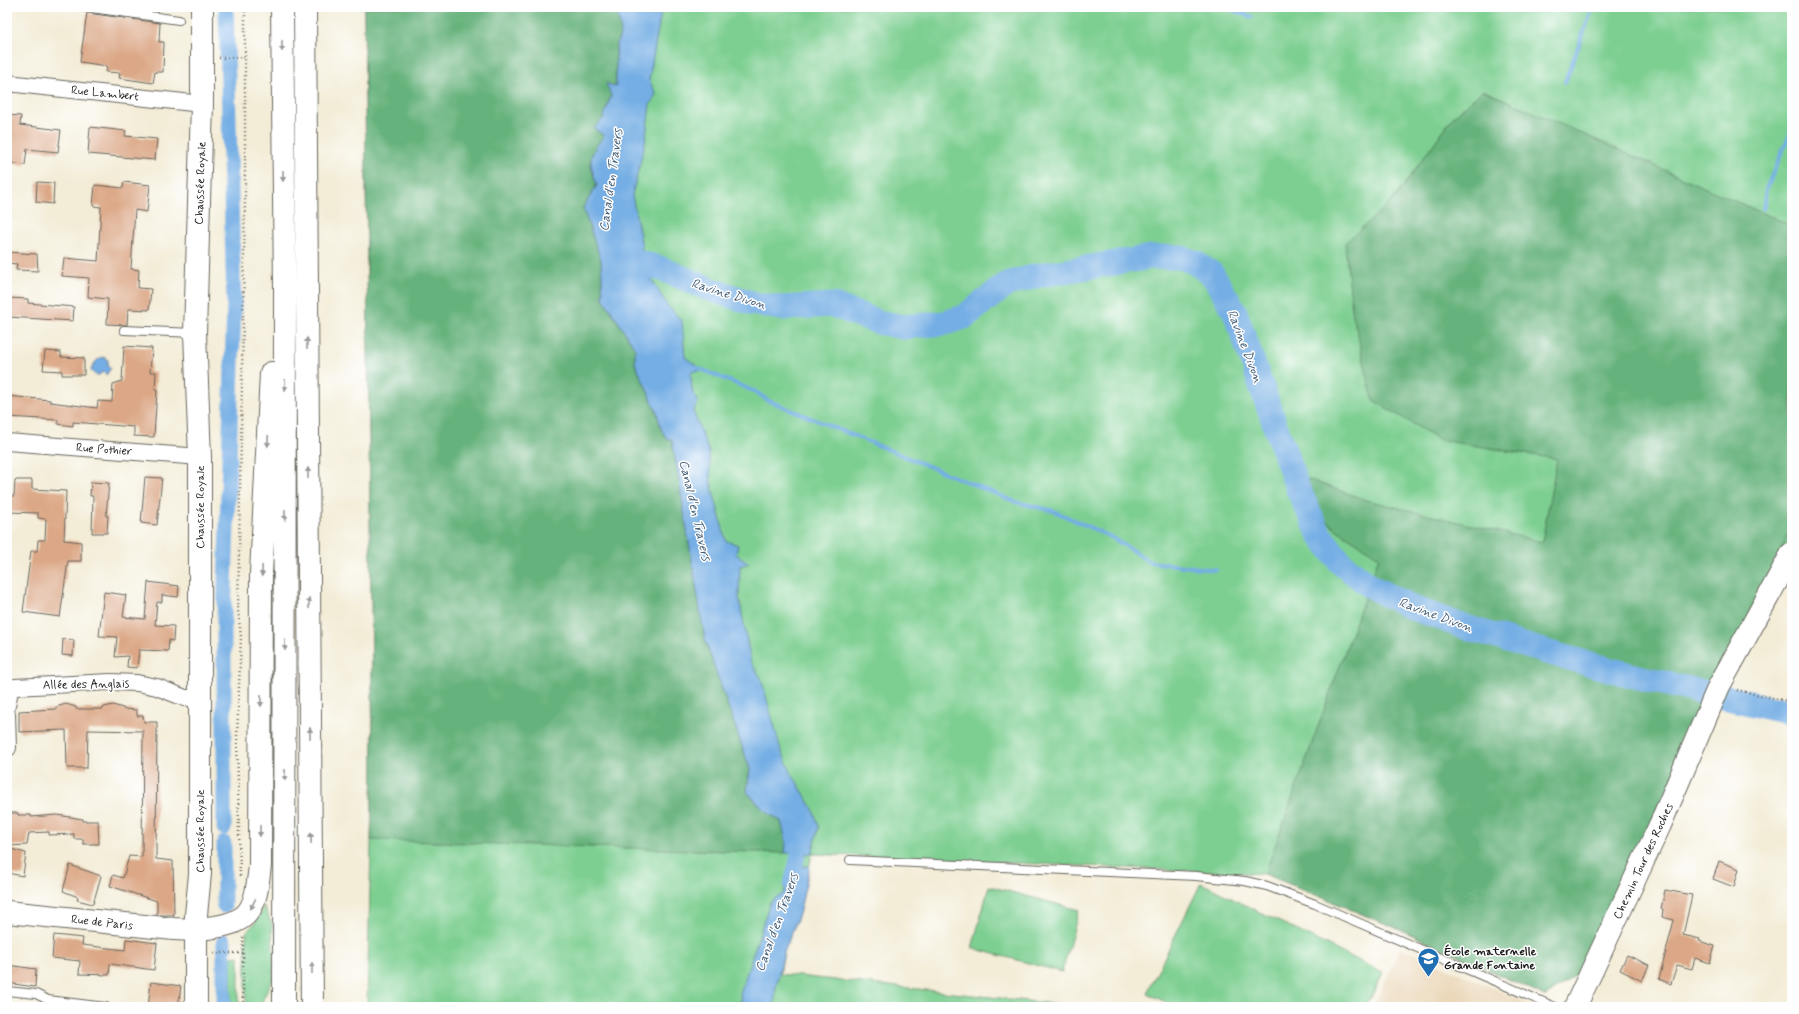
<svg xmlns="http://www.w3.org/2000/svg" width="1799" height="1014" viewBox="0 0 1799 1014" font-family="Mynerve,sans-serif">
<rect width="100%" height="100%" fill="#fff"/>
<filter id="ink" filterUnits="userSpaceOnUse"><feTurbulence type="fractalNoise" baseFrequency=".025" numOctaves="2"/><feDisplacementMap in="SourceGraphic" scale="8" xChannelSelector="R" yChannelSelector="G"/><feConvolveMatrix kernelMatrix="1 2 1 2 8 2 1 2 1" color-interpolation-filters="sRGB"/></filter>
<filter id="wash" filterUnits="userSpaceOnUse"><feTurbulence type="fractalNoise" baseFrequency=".012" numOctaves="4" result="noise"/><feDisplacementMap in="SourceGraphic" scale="16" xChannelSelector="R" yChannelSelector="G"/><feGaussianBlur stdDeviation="0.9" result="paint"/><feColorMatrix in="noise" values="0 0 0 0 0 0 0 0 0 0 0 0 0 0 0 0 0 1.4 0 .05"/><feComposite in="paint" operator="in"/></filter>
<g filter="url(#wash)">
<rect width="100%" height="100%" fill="#f3ecd6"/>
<path fill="#ebd8ba" d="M1401,948L1536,1007H1372Z"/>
<path fill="#7dcf91" stroke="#4c7656" d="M364,7H1792V553L1546,996L1408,933L1265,874L812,854L799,914L784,952L780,974L1082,1007H367L373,763Z
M1201,883L1383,973L1366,1007H1176L1147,993Z
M989,886L1079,910L1062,972L972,948Z
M264,906L272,925L274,977L263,999V1007H246V932L255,923Z
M239,956V1007H231V957Z"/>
<path fill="#66b27b" stroke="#41674c" d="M364,7H619L617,11L621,31L616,47V87L607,84L611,96L603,119L594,128L604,136C587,156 589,161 597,185L583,208L601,260L603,298L635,348V363L657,412L661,429L672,439L705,640L750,769L747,792L765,811L781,821L786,841L785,853L371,840L373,763Z
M1483,90L1792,226V527L1719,686L1584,969L1546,996L1408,933L1265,874L1379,557L1334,528L1306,499L1288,472L1366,500L1542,542L1557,459L1440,440L1373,400L1352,311L1345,243L1393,200L1453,117Z"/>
<path fill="#74aee4" stroke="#486580" d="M619,7H662L649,80L656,94L650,105L645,143L632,195L642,246L641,255L649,275L668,306L682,321L685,357L703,370L691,372L692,390L698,403L693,411L709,452L711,483L726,541L738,545L736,554L749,563L740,566L739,597L751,663L761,678L781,750L792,774L812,807L819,826L812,854L785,853L786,841L781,821L765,811L747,792L750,769L705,640L672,439H667L661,429L657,412L635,363V348L603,298L601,260L583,208L597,185C589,161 587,157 604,136L594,128L603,119L611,96L606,83L616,87V47L621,31L617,11Z
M103,357L108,360V366L111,368L106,375L103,372L97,376L91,371C92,365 98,358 103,357Z
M810,866L799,914L784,952L776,987L774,1007H742L740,994L770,902L784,893L788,867Z"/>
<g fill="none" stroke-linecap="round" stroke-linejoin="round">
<path stroke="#74aee4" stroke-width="4" d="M1224,7L1252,17
M1565,82L1593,7
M1763,209L1766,189L1792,129
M698,368L756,392L767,400L1016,502L1054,511L1113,538L1150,562L1216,570"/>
<path stroke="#74aee4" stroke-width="15" d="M224,828V619L234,304L226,7
M224,843V906
M791,884L798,856L796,834
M224,941V949
M224,957V1007"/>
<path stroke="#74aee4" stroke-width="25" d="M614,255L662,269L707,288L755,304L781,308L833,305L878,322L903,327L945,323L964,317L1007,284L1040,275L1152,257H1179L1194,262L1212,274L1235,312L1297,487L1320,535L1341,563L1370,586L1410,607L1459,625L1546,652L1638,677L1792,713"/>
</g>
<g id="blocks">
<path fill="#dba786" d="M87,13L160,23L159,42H164L163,72H155L153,83L119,78L120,73L106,72L107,66L80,62Z
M7,115L21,116L20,125L61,130L58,152L27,149L25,165L7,163Z
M90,127L126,131L125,136L157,139L155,160L88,154Z
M37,182L54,183L53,204L36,202Z
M124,182L150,185L147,212L135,210L131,269L139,270L138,288L151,289L149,310L128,309L127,325L107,324L108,299L88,297L89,278L62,276L64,258L98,261L101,207L93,206L95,185L123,188Z
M7,252L37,254L38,271L16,270L17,264L7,263Z
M8,298L28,299V303L74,307L73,321L8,317Z
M124,346L152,348L150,372H156L155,390H157L154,437L134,436V427L73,422V426L58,424V420L7,417V396L50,400V402L97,408L98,401L112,402L113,384L122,381Z
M45,351L61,352V357L84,358V375H62V371L43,370Z
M145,477L162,478L157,525L141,523Z
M15,480H32V489L66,491L64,540L81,542V561H68L60,617L23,612L31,551H37L38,540H45L46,519L38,518V513L7,512V496H14Z
M91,482L109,483L106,516H108L107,533H92L93,496H90Z
M148,582L179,586L178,597L162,595V602H157L155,625L174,626L173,641L169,640L168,651L139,650L137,668L127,667L128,656L115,657L117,637L99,636L104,592L126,595L123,617L145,619Z
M63,639L74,640L73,656L62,655Z
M66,704L76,707V709H103L104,707L113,705L123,708V709L137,710V716H143L144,722H157L156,859L173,861L174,915H157V901L110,886L113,875L123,878L129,856L142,857L143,731L88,730L87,768H67L66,730L19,732V711L56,709V707Z
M7,813H18V815H31V817L57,815L83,819V821H98L99,844H83V839H74V834L49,835V832L29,833L27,845L7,846Z
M7,848L26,853L23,876L7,873Z
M1719,861L1739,869L1734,887L1713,879Z
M70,865L101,876L93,904L77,900L78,897L63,891Z
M1665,890L1692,895L1683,935L1700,939L1699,941L1715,946L1710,963L1695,958L1692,969L1677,965L1671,984L1659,979L1674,920L1662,917L1663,909H1661Z
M54,935L83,938L82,945L125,950L126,939L157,943L154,970L110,964L109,975L79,974L80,961L52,958Z
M1627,955L1649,965L1642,981L1620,970Z
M7,965L36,969L35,987L7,983Z
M151,982L181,986L178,1007H148Z"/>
</g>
</g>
<g filter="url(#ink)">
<use href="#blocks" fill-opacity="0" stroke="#67655d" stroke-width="1"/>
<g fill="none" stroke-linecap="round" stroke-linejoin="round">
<defs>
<path id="lane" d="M84,7L179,20
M124,330L194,333
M850,860L1196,876L1245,881L1267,886L1315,904L1555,1007
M7,991L36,994L48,1000L106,1007"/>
<path id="street" d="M7,83L202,104
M7,442L200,457
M7,706L10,690L15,687L110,682L137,683L157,687L185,698H200
M7,714L8,748"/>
<path id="secondary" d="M7,912L174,929L196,930L207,928
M1575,1007L1660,825L1719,686L1792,553"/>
<path id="primary" d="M196,1007V915L200,874V457L195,333L202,104V7"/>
<path id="highway" d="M282,7L285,290L284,1007
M305,7L312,1007
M207,928C253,923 255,908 260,866L261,574L271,373"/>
</defs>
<use href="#lane" stroke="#67655d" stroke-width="10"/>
<use href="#street" stroke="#67655d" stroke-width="18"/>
<use href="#secondary" stroke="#67655d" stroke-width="24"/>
<use href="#primary" stroke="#67655d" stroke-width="24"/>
<use href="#highway" stroke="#67655d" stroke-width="24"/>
<path stroke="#67655d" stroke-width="2.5" stroke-dasharray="1 3" stroke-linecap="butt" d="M219,58L245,57
M1737,690L1792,702
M240,876L237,737L241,637L238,610L245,201V7
M243,937V1007
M214,953H243"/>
<use href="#lane" stroke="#fff" stroke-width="8"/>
<use href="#street" stroke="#fff" stroke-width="16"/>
<use href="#secondary" stroke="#fff" stroke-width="22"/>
<use href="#primary" stroke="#fff" stroke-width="22"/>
<use href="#highway" stroke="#fff" stroke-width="22"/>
</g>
<defs><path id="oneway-solid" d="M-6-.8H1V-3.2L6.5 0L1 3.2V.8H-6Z"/></defs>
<g fill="#999">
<use href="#oneway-solid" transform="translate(282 46) rotate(90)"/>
<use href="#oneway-solid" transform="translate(283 176) rotate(90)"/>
<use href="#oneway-solid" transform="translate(307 343) rotate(-90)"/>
<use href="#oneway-solid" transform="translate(285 385) rotate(90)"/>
<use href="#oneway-solid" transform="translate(268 441) rotate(93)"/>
<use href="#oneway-solid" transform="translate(308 473) rotate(-90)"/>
<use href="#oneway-solid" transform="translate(285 515) rotate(90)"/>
<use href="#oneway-solid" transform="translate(262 571) rotate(92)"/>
<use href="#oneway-solid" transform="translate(309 603) rotate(-90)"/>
<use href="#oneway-solid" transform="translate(285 645) rotate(90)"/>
<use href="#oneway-solid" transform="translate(261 701) rotate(90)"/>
<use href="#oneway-solid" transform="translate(310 733) rotate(-90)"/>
<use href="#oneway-solid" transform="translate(285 775) rotate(90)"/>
<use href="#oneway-solid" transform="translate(260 831) rotate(90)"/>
<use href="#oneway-solid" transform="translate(311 838) rotate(-90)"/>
<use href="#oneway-solid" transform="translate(253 904) rotate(115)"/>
<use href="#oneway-solid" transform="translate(312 968) rotate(-90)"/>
</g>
</g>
<defs>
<symbol id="school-pin" viewBox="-11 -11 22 30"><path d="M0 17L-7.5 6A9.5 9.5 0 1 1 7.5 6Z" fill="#1f6fb2" stroke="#fff"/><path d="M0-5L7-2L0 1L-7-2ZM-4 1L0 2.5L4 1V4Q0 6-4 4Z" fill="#fff"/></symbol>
</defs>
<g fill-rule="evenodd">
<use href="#school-pin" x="1416" y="946" width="25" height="34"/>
</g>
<g text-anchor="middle" stroke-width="3" stroke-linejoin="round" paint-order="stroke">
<g font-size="12" fill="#1c1c1c" stroke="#fff">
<text transform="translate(105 93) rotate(6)" y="4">Rue Lambert</text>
<text transform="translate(200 183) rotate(-88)" y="4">Chaussée Royale</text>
<text transform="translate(104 449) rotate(4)" y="4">Rue Pothier</text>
<text transform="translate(200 507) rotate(-90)" y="4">Chaussée Royale</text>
<text transform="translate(86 684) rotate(-1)" y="4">Allée des Anglais</text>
<text transform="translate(200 831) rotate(-90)" y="4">Chaussée Royale</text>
<text transform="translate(1643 861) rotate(-65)" y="4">Chemin Tour des Roches</text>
<text transform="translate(102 922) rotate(6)" y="4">Rue de Paris</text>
</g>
<g font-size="12" font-weight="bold" fill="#1c1c1c" stroke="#fff" text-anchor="start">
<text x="1444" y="955">École maternelle<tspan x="1444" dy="14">Grande Fontaine</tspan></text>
</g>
<g font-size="13" font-style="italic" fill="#445e76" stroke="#fff">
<text transform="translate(610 180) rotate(-82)" y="5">Canal d'en Travers</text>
<text transform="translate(729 293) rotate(17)" y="5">Ravine Divon</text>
<text transform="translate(1246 346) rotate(69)" y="5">Ravine Divon</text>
<text transform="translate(696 510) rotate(77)" y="5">Canal d'en Travers</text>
<text transform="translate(1436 614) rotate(20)" y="5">Ravine Divon</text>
<text transform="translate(776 922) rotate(-70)" y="5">Canal d'en Travers</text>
</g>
</g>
<rect width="1799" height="1014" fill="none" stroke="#fff" stroke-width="24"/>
</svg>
